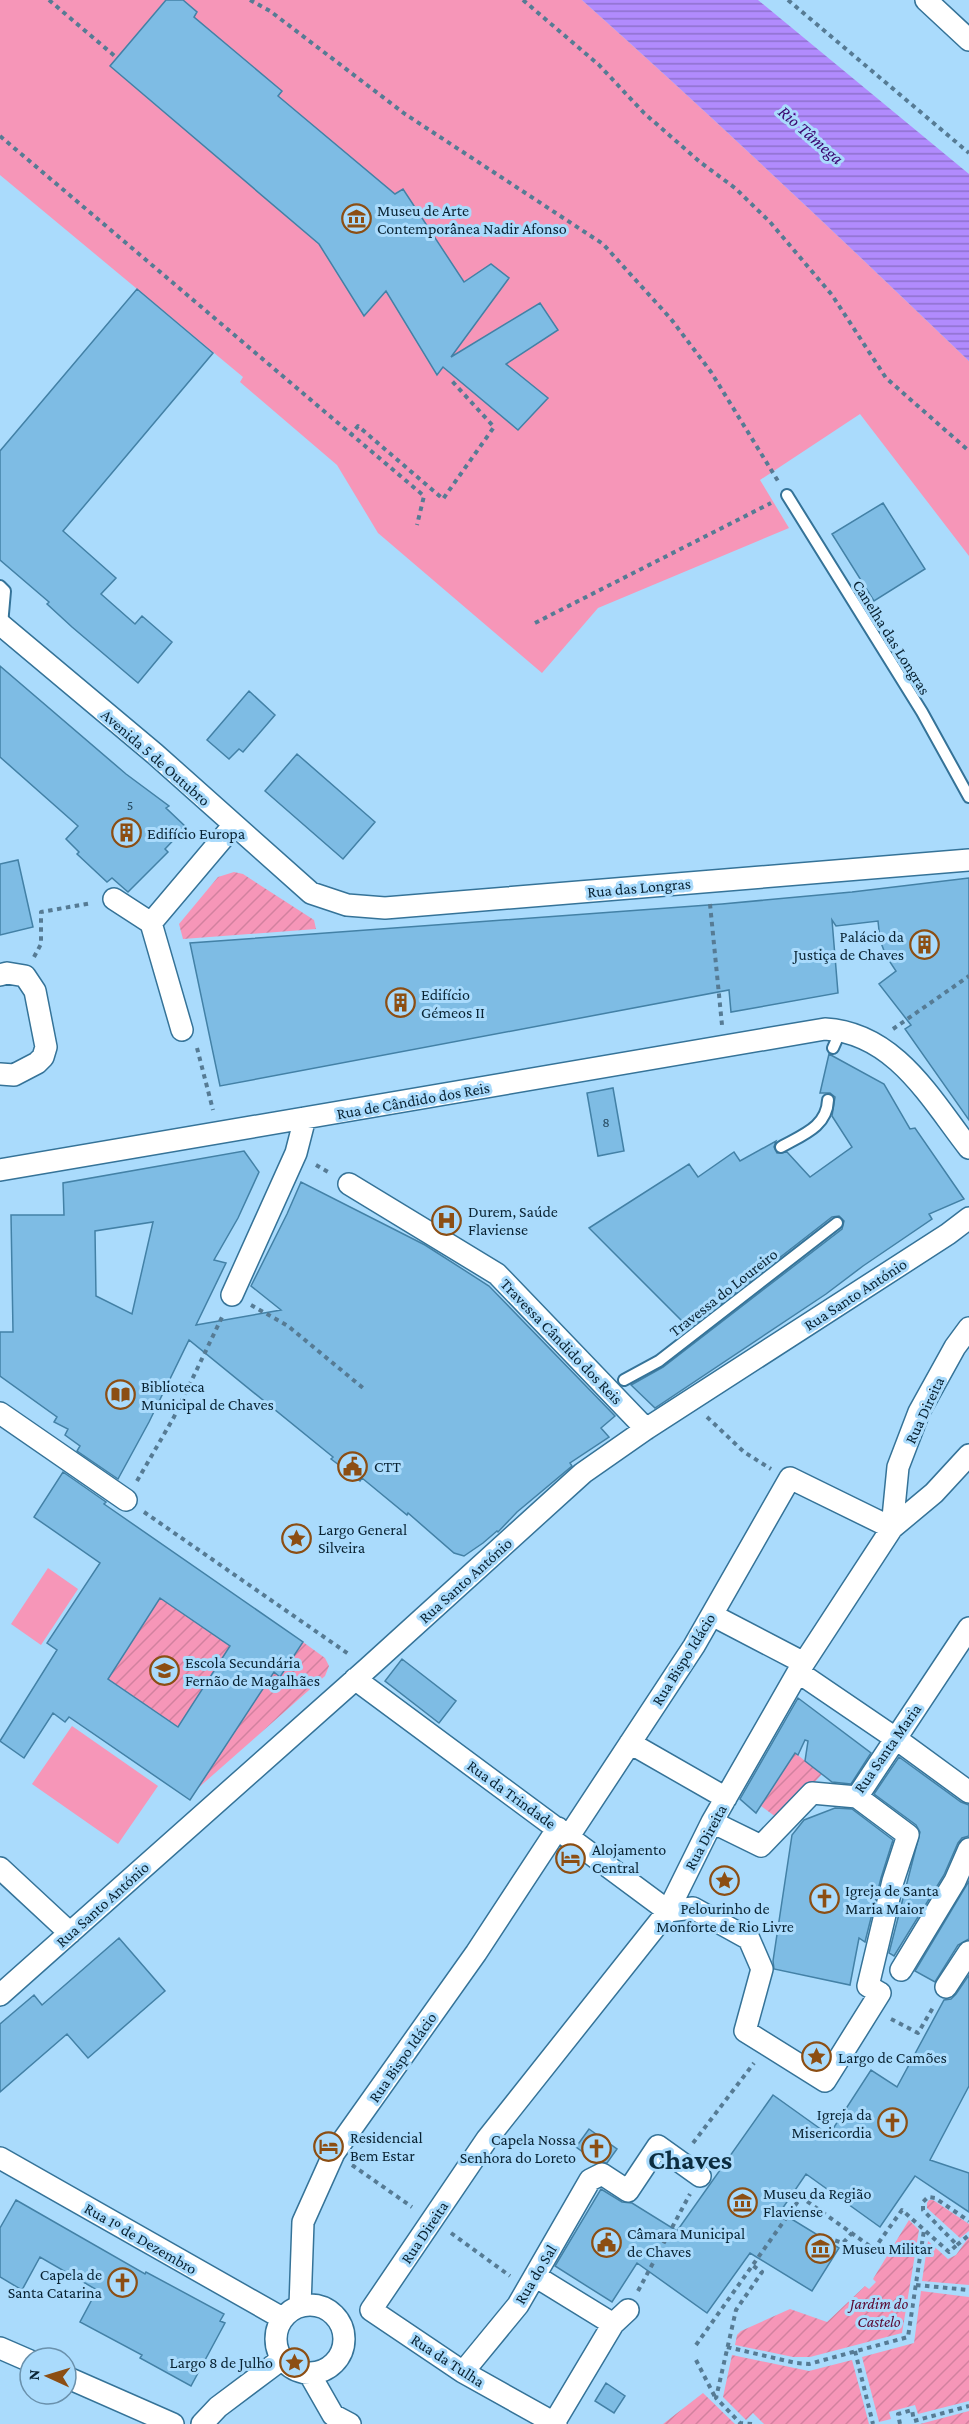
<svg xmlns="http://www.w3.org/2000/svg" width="969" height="2424" viewBox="0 0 969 2424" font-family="'Crimson Pro',serif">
<defs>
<pattern id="garden-furrows" width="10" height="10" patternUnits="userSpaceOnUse" patternTransform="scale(1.5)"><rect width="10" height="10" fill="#f696b8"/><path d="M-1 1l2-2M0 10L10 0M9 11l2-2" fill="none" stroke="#d2819f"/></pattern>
<pattern id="water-rules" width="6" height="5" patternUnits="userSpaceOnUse" patternTransform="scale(1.5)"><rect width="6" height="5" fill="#b18bfd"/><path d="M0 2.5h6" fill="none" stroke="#8e71cd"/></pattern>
</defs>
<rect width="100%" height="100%" fill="#aadbfc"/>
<path fill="#f696b8" d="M0,0H582C714,118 842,239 969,361V556L860,414L760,480L789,528L598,608L542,673L378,533L337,465L240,382L243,377L0,175Z
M48,1568L78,1589L41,1645L11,1624Z
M72,1726L158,1786L118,1844L32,1784Z"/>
<path fill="url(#garden-furrows)" d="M234,872L243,874L314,920L316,929L183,939L179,924L218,877Z
M160,1598L230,1646L178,1727L108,1679Z
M303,1642L325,1658L329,1666L325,1676L197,1789L274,1672L281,1676Z
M795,1753L822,1774L780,1820L761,1806Z
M929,2200H933L969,2224V2231L960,2238L927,2208V2203Z
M909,2220L919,2230L902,2333L810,2357H793L735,2345L737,2335L741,2331L790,2309L827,2322L865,2286L869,2289L876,2282L873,2279Z
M969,2237V2285L922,2281L928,2241L948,2259L956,2255Z
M921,2291L969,2297V2401L918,2414L915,2405L889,2412L891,2419L879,2422L862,2357L914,2343Z
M732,2355L809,2371L852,2360L869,2424H764L753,2413L746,2420L723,2397Z
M703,2393L735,2424H663Z
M969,2411V2424H920Z"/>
<path fill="url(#water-rules)" d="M582,0H758L969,174V361C842,239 714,118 582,0Z"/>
<path fill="#7ebce4" stroke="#4381a6" stroke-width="1.5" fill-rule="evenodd" d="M166,0H183L197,12L194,17L282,91L278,96L395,194L403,189L464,282L491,264L509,278L451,357L540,303L558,330L506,364L548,398L518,430L443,367L437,375L386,291L364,316L319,244L110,66Z
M137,289L213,353L63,531L116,578L101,594L135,624L142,616L172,642L138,683L72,627L47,604L49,602L0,560V451Z
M883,503L925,569L874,601L832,534Z
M0,666L126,774L169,806L166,808L186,827L165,849L168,852L128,892L112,878L107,882L77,854L79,852L66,839L78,826L0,757Z
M249,691L275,715L243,752L239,749L229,759L207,740Z
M297,754L375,822L343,859L265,791Z
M18,860L33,927L0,935V864Z
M969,878V1120L905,1029L911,1025L879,984L896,971L886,956L880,940L878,921L836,926L832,920L838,993L731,1012L729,990L220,1086L190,943L722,904L852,892Z
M829,1054L884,1084L910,1129L915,1128L964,1199L929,1214L932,1219L863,1266L826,1294L655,1408L631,1385L663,1367L842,1229L844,1221L839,1216L832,1217L689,1328L589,1228L689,1164L698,1177L734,1152L740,1161L776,1141L774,1147L777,1153L787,1152L810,1177L852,1147L832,1116L835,1097L830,1093H820Z
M613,1088L624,1151L598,1156L587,1093Z
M244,1151L259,1172L238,1218L214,1260L226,1263L196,1325L281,1310L251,1286L287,1214L301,1182L425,1245L489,1286L615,1416L601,1428L609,1437L570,1463L572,1466L517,1512L498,1532L497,1531L483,1543L464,1556L454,1553L408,1513L407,1515L362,1478L360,1481L331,1459L333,1457L189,1340L149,1422L118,1479L77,1451L80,1446L65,1435L68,1429L54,1422L57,1417L0,1376V1332H13L11,1215H64L63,1183ZM153,1222L132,1314L96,1296L95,1231Z
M63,1472L106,1502L104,1504L303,1642L280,1677L274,1672L190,1800L69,1717L65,1722L53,1713L24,1758L0,1741L57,1650L47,1643L100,1563L34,1517ZM160,1598L230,1646L178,1727L108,1679Z
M402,1659L456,1701L439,1723L385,1681Z
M798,1698L871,1753L851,1784L832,1782L805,1761L808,1741L805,1740L798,1755L795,1753L756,1813L740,1799Z
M899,1757L961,1802L969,1805V1836L962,1838L958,1843L944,1875L894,1956L889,1953L920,1832L916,1825L874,1794Z
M835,1808L852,1809L893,1840L881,1878L865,1942L859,1938L850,1985L774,1969L773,1961L792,1835L804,1820Z
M969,1881V1939L958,1945L935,1982L915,1971Z
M119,1938L165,1991L88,2058L67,2034L0,2092V2024L34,1995L42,2005Z
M969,1975V2086L930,2160L969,2173V2212L915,2176L880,2227L806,2174L780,2212L839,2248L812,2291L750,2253L707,2313L637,2263L612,2302L555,2266L601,2189L622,2202L632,2203L677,2231L773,2095L829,2135L871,2070L897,2087L944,2000L951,1999L956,1994Z
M589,2129L617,2149L607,2163L597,2162L576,2147Z
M16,2200L145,2274L146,2272L224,2314L220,2321L225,2323L191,2386L140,2358L142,2355L80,2322L97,2290L40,2257L22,2290L0,2277V2228Z
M606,2383L625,2396L614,2413L595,2401Z"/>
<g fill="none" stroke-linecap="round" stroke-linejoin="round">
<defs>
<path id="lane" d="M787,495L922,712L969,797
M0,586L5,591L2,625
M833,1048L841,1030
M781,1147C802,1135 827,1127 828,1100
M624,1380L659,1361L837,1223"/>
<path id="street" d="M926,0L969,40
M0,624L155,754L311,893L347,905L385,908L969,860
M114,899L151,923
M0,975L7,973L25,976L35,991L46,1047L43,1057L37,1063L14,1075L0,1074
M182,1030L151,923L233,826
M0,1170L825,1029C895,1033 930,1098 969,1148
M349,1184L497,1274L646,1429
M232,1295L296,1153L305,1118
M0,1413L126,1500
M712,1615L804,1663
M798,1672L895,1738L969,1792
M355,1679L668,1911L693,1908L749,1939L762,1969L745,2031L825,2081L880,1993L868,1986L893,1881L908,1835L857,1797
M630,1743L726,1798
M712,1822L761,1846L812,1793L857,1797L969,1628
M569,1836L694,1646L790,1478L892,1528L934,1493L969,1455
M0,1868L70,1933
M901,1970L955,1881L969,1849
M946,1987L969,1952
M0,1995L368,1668L583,1473L646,1429L948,1234L969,1218
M0,2158L282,2318
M535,2276L613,2324
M276 2339a34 34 0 1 1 68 0a34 34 0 1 1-68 0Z
M300,2306L303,2222L334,2153L476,1953L558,1828
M371,2310L487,2139L668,1911L712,1822L798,1672L892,1528L898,1467L919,1412L955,1347L969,1328
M371,2310L463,2372L556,2424
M0,2348L30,2361
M463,2372L518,2305L590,2180L602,2174L628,2191L658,2146L700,2176
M309,2373L333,2415L350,2424
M66,2377L173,2424
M554,2423L613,2324L628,2310
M202,2424L218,2407L282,2359"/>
</defs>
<use href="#lane" stroke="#357398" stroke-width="14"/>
<use href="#street" stroke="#357398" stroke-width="24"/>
<path stroke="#567b94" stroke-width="4" stroke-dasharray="4.5 4.5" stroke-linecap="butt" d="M49,0L117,58
M250,0L270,11L405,114L603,244L671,319L711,372L778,481
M523,0L599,65L644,113L700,162L735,188L770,222L832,295L886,378L969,451
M788,0L969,153
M0,136L424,496L417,525
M350,436L358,426L443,499L494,427L451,380
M535,623L771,503
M710,904L722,1025
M34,957L41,944V912L92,903
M893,1029L969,976
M197,1048L213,1110
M316,1165L330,1173
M251,1305L288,1326L363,1388
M707,1417L744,1452L771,1469
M137,1481L174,1417L223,1315
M144,1512L350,1655
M891,2019L918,2033L934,2006
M693,2143L754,2063
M352,2165L412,2207
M451,2233L510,2276
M818,2235L843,2243L852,2233
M957,2245L969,2235
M916,2285L969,2290
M638,2291L690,2194
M696,2345L801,2197L874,2249L902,2210L949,2252L957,2245L923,2210V2202L928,2197L935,2198L969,2221
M727,2347L796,2363L809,2364L908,2337L924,2230
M855,2351L873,2424
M696,2360L715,2397
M752,2424L740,2423L716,2398L736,2310L762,2272L752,2265
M900,2424L898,2414L912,2410L914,2421L969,2406"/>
<use href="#lane" stroke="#fff" stroke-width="10"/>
<use href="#street" stroke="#fff" stroke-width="21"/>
</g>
<defs>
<symbol id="museum-ring" viewBox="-11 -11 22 22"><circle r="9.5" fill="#aadbfc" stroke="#8c4e13" stroke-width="1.5"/><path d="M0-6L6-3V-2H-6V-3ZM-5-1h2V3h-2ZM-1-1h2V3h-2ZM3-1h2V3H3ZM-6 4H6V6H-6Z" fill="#8c4e13"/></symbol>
<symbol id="building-ring" viewBox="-11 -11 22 22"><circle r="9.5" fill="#aadbfc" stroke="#8c4e13" stroke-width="1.5"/><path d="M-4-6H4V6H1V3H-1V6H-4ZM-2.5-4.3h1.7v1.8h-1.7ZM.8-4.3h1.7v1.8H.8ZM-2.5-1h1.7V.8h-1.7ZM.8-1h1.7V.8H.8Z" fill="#8c4e13"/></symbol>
<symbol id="hospital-ring" viewBox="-11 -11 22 22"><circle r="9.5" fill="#aadbfc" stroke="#8c4e13" stroke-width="1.5"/><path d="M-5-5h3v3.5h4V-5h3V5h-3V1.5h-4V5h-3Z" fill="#8c4e13"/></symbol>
<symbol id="library-ring" viewBox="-11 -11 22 22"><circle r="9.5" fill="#aadbfc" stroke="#8c4e13" stroke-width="1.5"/><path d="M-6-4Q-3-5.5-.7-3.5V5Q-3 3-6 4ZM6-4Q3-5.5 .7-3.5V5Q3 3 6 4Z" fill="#8c4e13"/></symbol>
<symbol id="civic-ring" viewBox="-11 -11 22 22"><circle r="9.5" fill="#aadbfc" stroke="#8c4e13" stroke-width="1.5"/><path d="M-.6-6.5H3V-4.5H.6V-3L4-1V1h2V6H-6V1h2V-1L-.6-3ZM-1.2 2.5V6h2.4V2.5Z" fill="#8c4e13"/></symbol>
<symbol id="sight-ring" viewBox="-11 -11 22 22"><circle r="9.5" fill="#aadbfc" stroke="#8c4e13" stroke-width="1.5"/><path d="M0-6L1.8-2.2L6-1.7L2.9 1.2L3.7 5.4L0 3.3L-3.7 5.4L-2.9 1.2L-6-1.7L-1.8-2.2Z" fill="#8c4e13"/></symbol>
<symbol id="school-ring" viewBox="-11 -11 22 22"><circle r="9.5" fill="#aadbfc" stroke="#8c4e13" stroke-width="1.5"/><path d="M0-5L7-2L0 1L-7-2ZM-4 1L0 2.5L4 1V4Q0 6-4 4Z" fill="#8c4e13"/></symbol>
<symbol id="hotel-ring" viewBox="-11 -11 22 22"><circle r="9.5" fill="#aadbfc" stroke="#8c4e13" stroke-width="1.5"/><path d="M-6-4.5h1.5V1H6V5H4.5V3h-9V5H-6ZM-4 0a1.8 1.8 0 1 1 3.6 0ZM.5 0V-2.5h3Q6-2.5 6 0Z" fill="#8c4e13"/></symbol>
<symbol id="church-ring" viewBox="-11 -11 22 22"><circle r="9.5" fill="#aadbfc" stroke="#8c4e13" stroke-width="1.5"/><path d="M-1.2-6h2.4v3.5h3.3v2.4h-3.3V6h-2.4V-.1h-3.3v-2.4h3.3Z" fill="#8c4e13"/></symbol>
</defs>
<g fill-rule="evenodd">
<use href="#museum-ring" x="340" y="202" width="33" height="33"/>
<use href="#building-ring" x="110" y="816" width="33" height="33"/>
<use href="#building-ring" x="908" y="928" width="33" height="33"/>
<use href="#building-ring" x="384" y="986" width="33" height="33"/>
<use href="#hospital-ring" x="430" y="1204" width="33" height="33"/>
<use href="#library-ring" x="104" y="1378" width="33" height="33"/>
<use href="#civic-ring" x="336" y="1450" width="33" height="33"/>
<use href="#sight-ring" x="280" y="1522" width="33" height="33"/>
<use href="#school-ring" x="148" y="1654" width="33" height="33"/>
<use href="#hotel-ring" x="554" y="1842" width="33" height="33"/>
<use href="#sight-ring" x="708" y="1864" width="33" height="33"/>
<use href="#church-ring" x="808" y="1882" width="33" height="33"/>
<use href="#sight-ring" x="800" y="2040" width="33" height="33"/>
<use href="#church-ring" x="876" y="2106" width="33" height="33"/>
<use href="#hotel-ring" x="312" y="2130" width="33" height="33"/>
<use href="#church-ring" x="580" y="2132" width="33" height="33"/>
<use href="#museum-ring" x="726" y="2186" width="33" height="33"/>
<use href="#civic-ring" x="590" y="2226" width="33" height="33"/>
<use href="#museum-ring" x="804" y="2232" width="33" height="33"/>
<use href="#church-ring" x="106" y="2266" width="33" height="33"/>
<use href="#sight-ring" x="278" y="2346" width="33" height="33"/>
</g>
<g text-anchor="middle" stroke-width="6" stroke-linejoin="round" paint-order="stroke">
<g font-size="14" fill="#26495f">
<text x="130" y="810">5</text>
<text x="606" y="1127">8</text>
</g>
<g font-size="16" fill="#092333" stroke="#aadbfc" text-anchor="start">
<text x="377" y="216">Museu de Arte<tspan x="377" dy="18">Contemporânea Nadir Afonso</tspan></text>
<text x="147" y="839">Edifício Europa</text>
<text x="904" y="942" text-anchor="end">Palácio da<tspan x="904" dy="18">Justiça de Chaves</tspan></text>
<text x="421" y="1000">Edifício<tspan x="421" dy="18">Gémeos II</tspan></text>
<text x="468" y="1217">Durem, Saúde<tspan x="468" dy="18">Flaviense</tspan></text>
<text x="141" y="1392">Biblioteca<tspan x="141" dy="18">Municipal de Chaves</tspan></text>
<text x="374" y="1472">CTT</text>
<text x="318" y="1535">Largo General<tspan x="318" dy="18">Silveira</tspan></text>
<text x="185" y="1668">Escola Secundária<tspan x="185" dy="18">Fernão de Magalhães</tspan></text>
<text x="592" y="1855">Alojamento<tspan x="592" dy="18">Central</tspan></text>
<text x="845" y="1896">Igreja de Santa<tspan x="845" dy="18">Maria Maior</tspan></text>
<text x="725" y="1914" text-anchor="middle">Pelourinho de<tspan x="725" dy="18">Monforte de Rio Livre</tspan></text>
<text x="838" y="2063">Largo de Camões</text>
<text x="872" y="2120" text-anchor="end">Igreja da<tspan x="872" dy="18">Misericordia</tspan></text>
<text x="350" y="2143">Residencial<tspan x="350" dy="18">Bem Estar</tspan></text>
<text x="576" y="2145" text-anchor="end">Capela Nossa<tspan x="576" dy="18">Senhora do Loreto</tspan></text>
<text x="763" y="2199">Museu da Região<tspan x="763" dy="18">Flaviense</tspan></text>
<text x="627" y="2239">Câmara Municipal<tspan x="627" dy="18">de Chaves</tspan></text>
<text x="842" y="2254">Museu Militar</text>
<text x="102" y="2280" text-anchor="end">Capela de<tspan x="102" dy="18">Santa Catarina</tspan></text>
<text x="273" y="2368" text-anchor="end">Largo 8 de Julho</text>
</g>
<g font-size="16" fill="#092333" stroke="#aadbfc">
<text transform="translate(892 637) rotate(58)" y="6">Canelha das Longras</text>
<text transform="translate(156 757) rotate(41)" y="6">Avenida 5 de Outubro</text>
<text transform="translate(639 887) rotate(-5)" y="6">Rua das Longras</text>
<text transform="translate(413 1100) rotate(-10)" y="6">Rua de Cândido dos Reis</text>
<text transform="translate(723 1292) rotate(-38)" y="6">Travessa do Loureiro</text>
<text transform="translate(855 1294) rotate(-33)" y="6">Rua Santo António</text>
<text transform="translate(562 1341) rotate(46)" y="6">Travessa Cândido dos Reis</text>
<text transform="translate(924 1410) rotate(-65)" y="6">Rua Direita</text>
<text transform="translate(465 1580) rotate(-42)" y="6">Rua Santo António</text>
<text transform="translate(683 1659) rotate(-58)" y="6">Rua Bispo Idácio</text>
<text transform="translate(887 1748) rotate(-55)" y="6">Rua Santa Maria</text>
<text transform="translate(512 1794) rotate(36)" y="6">Rua da Trindade</text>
<text transform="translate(705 1837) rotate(-62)" y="6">Rua Direita</text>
<text transform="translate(102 1904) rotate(-42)" y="6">Rua Santo António</text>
<text transform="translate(402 2057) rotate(-55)" y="6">Rua Bispo Idácio</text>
<text transform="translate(424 2232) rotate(-56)" y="6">Rua Direita</text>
<text transform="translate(141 2238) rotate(30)" y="6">Rua 1º de Dezembro</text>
<text transform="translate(535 2274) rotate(-59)" y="6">Rua do Sal</text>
<text transform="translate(448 2360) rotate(33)" y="6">Rua da Tulha</text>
</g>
<g font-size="16" font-style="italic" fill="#5a0831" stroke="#aadbfc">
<text x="879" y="2309">Jardim do<tspan x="879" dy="18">Castelo</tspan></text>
</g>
<g font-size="18" font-style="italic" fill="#3b0770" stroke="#aadbfc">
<text transform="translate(811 135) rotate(41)" y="6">Rio Tâmega</text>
</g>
<g font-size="28" font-weight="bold" fill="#0c2d40" stroke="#aadbfc">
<text x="690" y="2169">Chaves</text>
</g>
</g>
<g transform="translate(48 2376) rotate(274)"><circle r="28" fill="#aadbfc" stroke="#6a91ac" stroke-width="1.5"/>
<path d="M0-4.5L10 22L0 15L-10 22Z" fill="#8c4e13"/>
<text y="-9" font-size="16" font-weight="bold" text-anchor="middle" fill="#092333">N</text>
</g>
</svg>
